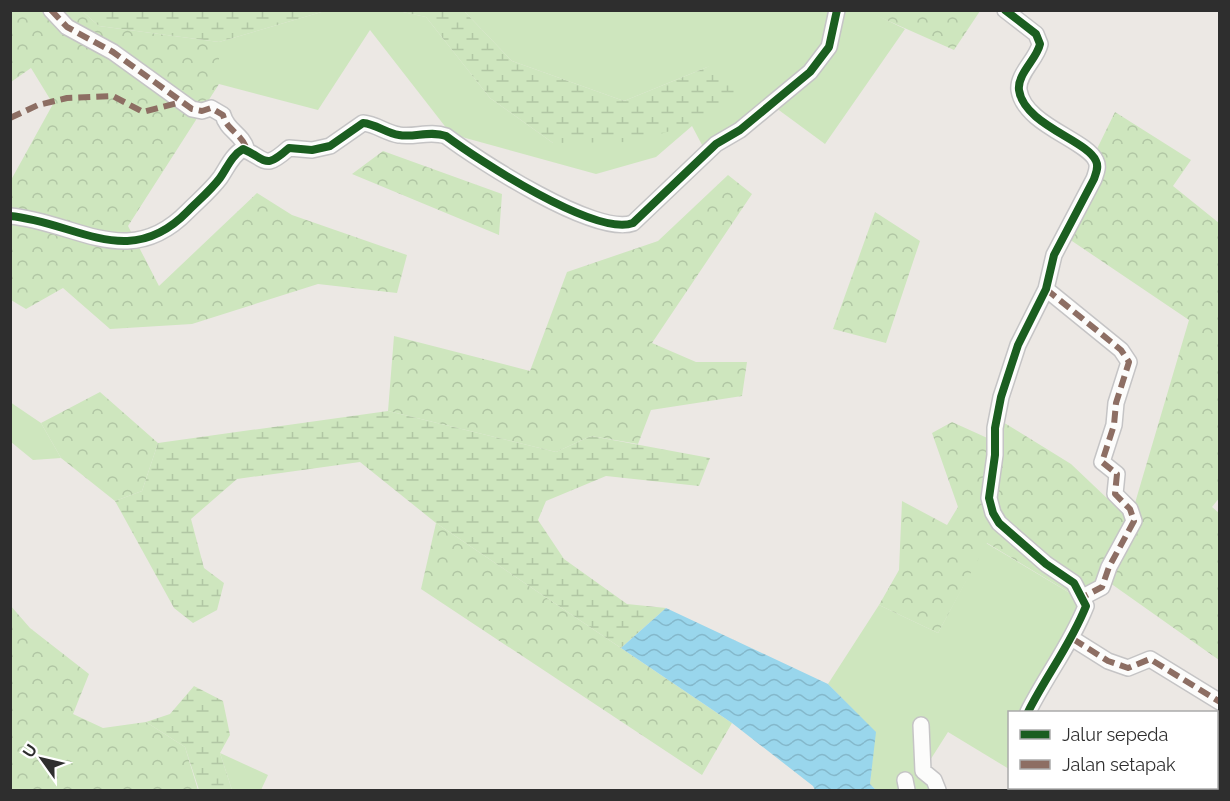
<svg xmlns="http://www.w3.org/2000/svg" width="1230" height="801" viewBox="0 0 1230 801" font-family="Raleway,sans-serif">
<defs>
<pattern id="forest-crowns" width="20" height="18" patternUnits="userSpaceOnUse" patternTransform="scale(1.5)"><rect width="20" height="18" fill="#cee6be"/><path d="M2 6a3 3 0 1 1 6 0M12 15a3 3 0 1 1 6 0" fill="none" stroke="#b1c6a4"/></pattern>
<pattern id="wetland-marsh" width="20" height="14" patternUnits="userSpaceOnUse" patternTransform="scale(1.5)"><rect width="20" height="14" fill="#cee6be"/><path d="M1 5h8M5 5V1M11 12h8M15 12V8" fill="none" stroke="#b1c6a4"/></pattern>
<pattern id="water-waves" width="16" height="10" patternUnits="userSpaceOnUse" patternTransform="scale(1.5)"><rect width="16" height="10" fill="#99d6ec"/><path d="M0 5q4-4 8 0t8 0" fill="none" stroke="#84b8cb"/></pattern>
</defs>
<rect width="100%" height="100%" fill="#ece8e4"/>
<path fill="#cee6be" d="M866,10L905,29L825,144L772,105L710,160L692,126L656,157L596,174L451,134L370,30L318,110L219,84V42L325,11H398L426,17L490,98L553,143L710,66L624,101L512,61L464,11Z
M10,402L41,423L61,458L33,460L11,442Z
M986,543L1090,605L1029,712H1010L1009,769L948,732L920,776L936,790H876L870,784L875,732L828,684L879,605L938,633Z
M220,753L268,775L261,790H232Z"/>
<path fill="url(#forest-crowns)" d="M10,11H82L99,26L219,42V84L128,226L159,286L257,193L292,215L407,255L397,293L318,284L192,324L110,329L63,288L26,309L11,300V180L53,104L31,68L11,82Z
M866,11H980L954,50Z
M1115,112L1191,160L1173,186L1219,223L1220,497L1212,507L1219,513V660L1103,578L1090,605L987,543L938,633L879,605L899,570L902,501L947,525L958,507L932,433L952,422L994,441L998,419L1071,464L1130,520L1189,320L1069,239L1094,155Z
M383,151L502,194L499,235L352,174Z
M728,175L752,194L652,343L696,362H747L742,396L651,410L638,444L591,436L556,452L388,411L394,336L530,371L567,272L658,241Z
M875,212L920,241L886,343L833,329Z
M100,392L158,443L142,491L115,501L61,458L41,423Z
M436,523L732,723L702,775L421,589Z
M10,605L30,628L89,674L73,714L103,728L146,722L185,747L198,790H11Z
M1217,760L1219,762V790H1161L1157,788H1216Z"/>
<path fill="url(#wetland-marsh)" d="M82,11H325L219,42L99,26Z
M398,11H464L512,61L624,101L710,66L747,91L692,125L631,142L553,143L490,98L426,17Z
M388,411L556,452L591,436L710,458L699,486L606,476L546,501L538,520L564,559L627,604L666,608L621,648L436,523L360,462L237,479L191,519L204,568L224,583L217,610L193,623L174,608L115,501L142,491L158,443Z
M194,686L223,701L230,735L220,753L232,790H199L185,747L146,722L170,714Z"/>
<path fill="url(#water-waves)" d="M666,608L828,684L876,732L870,784L876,790H815L813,786L732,723L621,648Z
M1065,788H1157L1161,790H1068Z"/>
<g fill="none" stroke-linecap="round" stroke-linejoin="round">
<defs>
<path id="minor" d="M51,10L67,27L113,52L192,109L202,111L211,108L223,115C227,131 242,133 247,150
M1005,10L1036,34L1040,44C1037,59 1017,74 1019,90C1024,125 1087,140 1096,161C1099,167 1096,173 1094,179L1054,255L1046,289L1018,345L1001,397L995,428V455L989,498L993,513L999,523L1046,564L1074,583L1086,606C1071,644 1046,676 1028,712
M10,216C76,222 129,272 188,211C199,200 211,190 220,178C227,168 232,155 243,149C268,160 264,170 289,148L312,150L330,146L363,123C376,124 386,133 399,135C414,138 430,130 446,136C478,160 596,237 633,223L716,144L740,130L810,72L829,47L837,10
M1046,289L1121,350L1129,362L1116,403L1114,425L1102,462L1117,474L1115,494L1130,509L1134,521L1109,567L1102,587L1083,597
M1073,639L1108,661L1128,668L1150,659L1220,702
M921,725L923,771L934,780L938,790
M905,780L907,790
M1022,790L1023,788"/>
</defs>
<use href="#minor" stroke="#c5c4c5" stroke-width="18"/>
<use href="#minor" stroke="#fcfcfb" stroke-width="15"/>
<path stroke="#8d6e63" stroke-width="6" stroke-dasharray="12 6" stroke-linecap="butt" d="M51,10L67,27L113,52L192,109L202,111L211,108L223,115C227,131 242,133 247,150
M10,118L38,105L67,98L113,96L143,112L181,102
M1046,289L1121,350L1129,362L1116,403L1114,425L1102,462L1117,474L1115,494L1130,509L1134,521L1109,567L1102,587L1083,597
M1073,639L1108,661L1128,668L1150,659L1220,702"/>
<defs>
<path id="cycleway" d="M1005,10L1036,34L1040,44C1037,59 1017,74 1019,90C1024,125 1087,140 1096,161C1099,167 1096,173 1094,179L1054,255L1046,289L1018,345L1001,397L995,428V455L989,498L993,513L999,523L1046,564L1074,583L1086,606C1071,644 1046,676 1028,712
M10,216C76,222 129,272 188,211C199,200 211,190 220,178C227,168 232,155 243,149C268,160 264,170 289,148L312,150L330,146L363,123C376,124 386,133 399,135C414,138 430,130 446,136C478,160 596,237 633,223L716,144L740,130L810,72L829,47L837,10"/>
</defs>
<use href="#cycleway" stroke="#fff" stroke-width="11"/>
<use href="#cycleway" stroke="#1b5e20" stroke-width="8"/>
</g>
<rect width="1230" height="801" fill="none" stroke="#2e2e2e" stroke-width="24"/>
<rect x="1008" y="711" width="210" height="78" fill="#ffffff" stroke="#ababab" stroke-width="1.5"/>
<rect x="1020" y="730" width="30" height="9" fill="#1b5e20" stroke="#ababab" stroke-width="1.5"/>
<text x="1062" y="741" font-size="18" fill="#2e2e2e">Jalur sepeda</text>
<rect x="1020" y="760" width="30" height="9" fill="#8d6e63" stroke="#ababab" stroke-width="1.5"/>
<text x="1062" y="771" font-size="18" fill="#2e2e2e">Jalan setapak</text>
<g transform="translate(42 759) rotate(304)" stroke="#ffffff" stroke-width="4.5" paint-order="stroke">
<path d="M0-4.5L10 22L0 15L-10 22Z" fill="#2e2e2e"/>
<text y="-9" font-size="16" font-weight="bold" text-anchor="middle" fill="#2e2e2e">U</text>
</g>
</svg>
